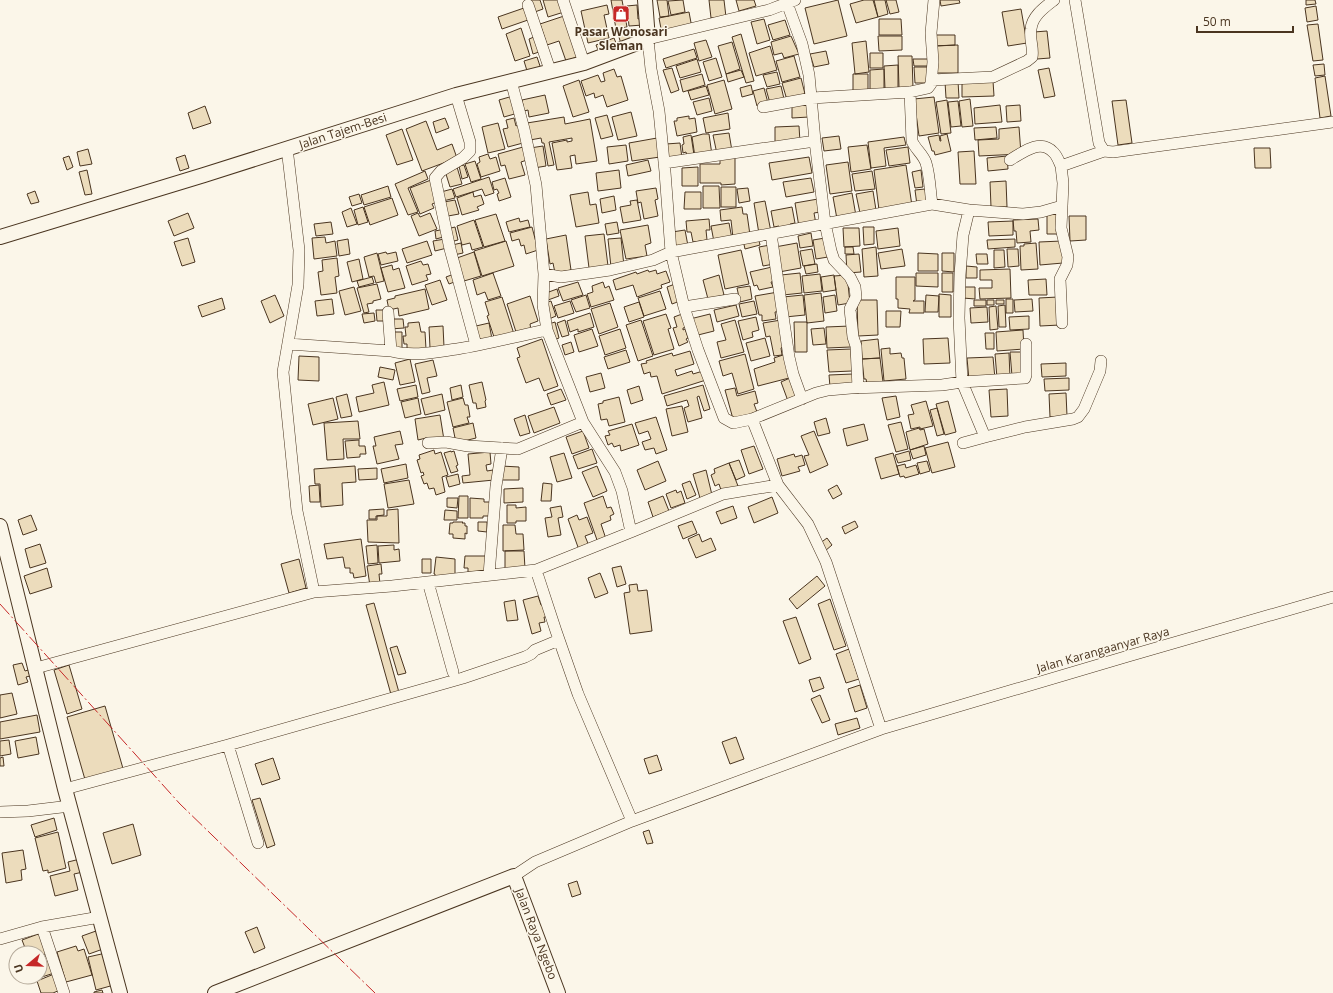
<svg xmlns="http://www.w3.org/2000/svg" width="1333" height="993" viewBox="0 0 1333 993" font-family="'Open Sans',sans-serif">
<rect width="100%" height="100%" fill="#fbf6e9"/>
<path fill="#ecdcbc" stroke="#4a3520" d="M528,0H540L543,9L532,13Z
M543,0H560L564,12L548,17Z
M611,0H622L627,27L616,29Z
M657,0H667L669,16L660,17Z
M683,0L685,12L671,15L668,1Z
M709,0H724L726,17L711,18Z
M736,0H754L756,6L739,11Z
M838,0L847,36L814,44L805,8Z
M864,0H873L878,17L856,23L850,4Z
M874,0H885L888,14L878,17Z
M886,0H896L899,12L890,14Z
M940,0H959L960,3L941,6Z
M1306,0H1315L1316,4L1306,5Z
M607,5L609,14L604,15L609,38L588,43L581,11Z
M637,5L638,19L643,18V25L629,26L627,6Z
M1316,6L1318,20L1307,22L1305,8Z
M524,8L528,20L502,29L498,17Z
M1021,9L1027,43L1008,46L1002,12Z
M689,12L692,28L662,34L659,18Z
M564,16L577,57L566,61L559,41L547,45L540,24Z
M764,19L770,40L757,44L751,22Z
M879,19H901L902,35H879Z
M785,20L790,35L773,40L768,25Z
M1318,24L1323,60L1313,61L1307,25Z
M521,28L530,56L515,61L506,34Z
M631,30L635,43L622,47L618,34Z
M1047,31L1050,58L1037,59L1034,32Z
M741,34L754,81L746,83L732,37Z
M933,35H955V45L933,46Z
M791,36L799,54L784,58L782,53L774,55L771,42Z
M878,36H902V50L879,51Z
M534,37L539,52L533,54L529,39Z
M614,38L618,48L600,55L596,45Z
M706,40L712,57L699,61L694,43Z
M866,41L869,72L855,74L852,43Z
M732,42L740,69L726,74L718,46Z
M958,45V73H935V46Z
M770,46L777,70L756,76L749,53Z
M694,49L697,58L666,68L663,59Z
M826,51L829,64L814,67L810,54Z
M870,53H883V68H870Z
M794,56L800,77L782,82L776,61Z
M898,56H912L913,88H899Z
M537,57L541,69L528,74L524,61Z
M716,58L722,77L709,81L703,62Z
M697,59L701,72L680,78L676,66Z
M913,59H928V66H914Z
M1324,64L1325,75L1315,76L1313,65Z
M898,65V88L885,89L884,66Z
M914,67H929V83H915Z
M672,68L679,90L671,93L663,70Z
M1049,68L1055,96L1044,98L1038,70Z
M614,69L617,77L621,76L628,100L607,107L603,95L595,98L594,93L586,96L581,81L598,75L601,82L605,81L603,73Z
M884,69V93H870V70Z
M741,70L744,77L728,82L726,74Z
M777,72L780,84L767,87L763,75Z
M702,74L705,85L683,92L680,80Z
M853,74H868V92H853Z
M1325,76L1331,116L1320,118L1315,78Z
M801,78L805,94L787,100L782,83Z
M579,80L589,112L573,117L563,86Z
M724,80L732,109L715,114L707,85Z
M958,81L959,98H946L945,82Z
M993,81L994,96L962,97V82Z
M751,85L753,94L742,97L740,88Z
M706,86L709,95L691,100L688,91Z
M781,86L784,99L770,103L766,89Z
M764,88L768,103L757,106L753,91Z
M545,95L549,113L529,117L528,110L524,111L522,100Z
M513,96L518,113L504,117L499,100Z
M934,97L939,133L919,136L914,99Z
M709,98L712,111L697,115L693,102Z
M970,99L973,126L962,127L959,101Z
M947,100L951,133L941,134L936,102Z
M1126,100L1132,143L1118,145L1112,101Z
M958,101L961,126L951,127L948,102Z
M808,104L809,117L792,118V105Z
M1000,105L1002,122L975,124L974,108Z
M1020,105L1021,121L1007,122L1006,106Z
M205,106L211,123L193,129L188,113Z
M631,112L637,136L618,140L612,117Z
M728,113L730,129L706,133L703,118Z
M607,115L613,136L601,139L595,118Z
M689,116V119L695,118L697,132L677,136L674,121H677V118Z
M564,117L565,124L590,119L597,161L576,164L575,155L570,156L572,168L557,170L552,143L567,140V142L572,141V138L549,142L554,165L548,166L544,143H542L541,138L530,140L527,123Z
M445,118L449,128L436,133L433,122Z
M514,118L516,126L518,125L523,143L508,147L503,129L508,128L506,120Z
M426,121L437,150L452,144L457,158L422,171L406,129Z
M498,123L505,149L488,153L482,127Z
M799,126L800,142L775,143V127Z
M996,127L997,138L975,140L974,128Z
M1019,127L1021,154L979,156L978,140L999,139V129Z
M402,129L413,160L397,165L386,135Z
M729,133L732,151L717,154L713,135Z
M703,134H709L712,155L695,157L692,137Z
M947,134L951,151L935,155L934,151H932L928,137L939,135L940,141H941L940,136Z
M691,135L694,155L687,157L686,152L683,153L682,145L684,144L683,137Z
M839,136L841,149L824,151L822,138Z
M904,137L906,145L884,148L886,166L871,168L868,142Z
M657,138L660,157L632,161L629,143Z
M680,143L682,158L668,159L666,144Z
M626,145L628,161L609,164L607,147Z
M867,145L871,169L851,172L848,147Z
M543,146L546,166L534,168L530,148Z
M523,147L527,160L521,162L525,175L509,179L505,165L501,166L498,154Z
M908,147L910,163L889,166L886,150Z
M1254,148H1270L1271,168H1255Z
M88,149L92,164L80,166L77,152Z
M974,151L976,184H960L958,152Z
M488,154L490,159L496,157L500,171L481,177L477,164L480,162L479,157Z
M185,155L189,168L180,171L176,158Z
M69,156L73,167L67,170L63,158Z
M1007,156L1008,169L988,171L987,158Z
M809,157L812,173L772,180L769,163Z
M720,158H735V184L721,185V183H700V164H720Z
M648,160L651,171L628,176L626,165Z
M475,161L481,179L471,182L465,164Z
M848,162L852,191L830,194L826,165Z
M464,165L468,177L462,179L459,166Z
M906,165L912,206L879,210L874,170Z
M457,167L462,184L450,187L445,171Z
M698,167V186H682V168Z
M87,170L92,194L85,195L79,172Z
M619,170L621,188L598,191L596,173Z
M921,170L923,187L915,188L912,172Z
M425,171L428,179L408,188L418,212L408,215L395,184Z
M872,171L875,189L855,191L852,174Z
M489,177L494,193L485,196L482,189L456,197L453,189Z
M505,178L511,197L499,201L497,194L499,193L497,189L494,190L492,182Z
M811,178L814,192L786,197L783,182Z
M431,180L439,201L432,204L434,208L420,214L410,188Z
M1006,181L1007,207H991L990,182Z
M388,186L391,197L364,205L361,195Z
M703,186H719L720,208H703Z
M721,187H736V207H721Z
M656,188L658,199L655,200L658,216L644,219L641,202L638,203L636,191Z
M748,188L750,201L739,203L737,189Z
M452,189L455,198L443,201L441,192Z
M925,189L928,204L917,205L915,190Z
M35,191L39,202L31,204L27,194Z
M873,191L876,210L860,213L856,194Z
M473,192L474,197L481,195L484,204L477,207L479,210L462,215L457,198Z
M588,192L590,205L596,204L599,223L576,227L570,195Z
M685,192H701V209H684Z
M852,193L856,216L837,219L833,197Z
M359,194L362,203L352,206L349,197Z
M614,196L616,210L602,213L600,199Z
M392,198L398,215L370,225L364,207Z
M818,199L820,212L814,213L816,224L799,227L795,203Z
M455,200L459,214L448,216L444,202Z
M637,200L641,220L623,223L620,207L631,205L630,201Z
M765,201L771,232L759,234L754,203Z
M363,207L368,222L358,225L354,210Z
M742,207L743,214H747L750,235L733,238L731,220L721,221L720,210Z
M792,207L795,223L790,224L791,229L780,231L779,226L774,227L771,211Z
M351,208L357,224L347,227L342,212Z
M188,213L194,228L174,236L168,221Z
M418,213L420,217L430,213L437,229L419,236L411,216Z
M496,214L505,241L484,247L475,220Z
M1059,214V234H1047V215Z
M1069,216H1086V240L1070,241Z
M519,218L520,222L528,220L530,227L509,232L506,222Z
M709,219L710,230H706L707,240L693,242L691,232H687L686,221Z
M1038,219L1039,230L1030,231L1031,242L1017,243L1016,231H1014L1013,220Z
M474,220L483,247L472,250L470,243L462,245L457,226Z
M1013,221V235L989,236L988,222Z
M331,222L333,234L316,236L314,224Z
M617,222L619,233L607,235L605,224Z
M729,223L732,239L714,242L711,226Z
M648,225L651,243L645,245L647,256L626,259L620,230Z
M455,227L458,240L450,242L447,229Z
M532,227L538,250L526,254L524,245L521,246L519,239L512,241L510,233Z
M863,227H874V244L864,245Z
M843,228H859L860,246L844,247Z
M898,228L900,246L878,249L876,231Z
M445,229L447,236L436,239L435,231Z
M685,230L688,246L675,248L672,232Z
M811,233L813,246L800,248L798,236Z
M604,234L608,266L589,268L585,236Z
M566,235L571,270L555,273L553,263L550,264L546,239Z
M325,237L326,243L335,241L337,256L314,259L312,238Z
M758,237L760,245L745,249L743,240Z
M188,238L195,262L182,266L174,242Z
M621,238L624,266L611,267L608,239Z
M825,238L828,257L816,259L813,240Z
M348,239L350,254L339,256L337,241Z
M445,239L447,248L435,251L433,241Z
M1015,239V247L988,249L987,240Z
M427,241L432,255L407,263L402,249Z
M506,241L514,266L482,276L474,251Z
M1062,241L1063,263L1040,265L1039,242Z
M461,243L463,253L454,255L452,245Z
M797,243L801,268L779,272L775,247Z
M1036,243L1038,269L1021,270L1020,246H1024V244Z
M770,245L774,264L763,266L759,247Z
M845,247H853L854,254H845Z
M876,247L878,276L864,277L862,249Z
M812,249L815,264L803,266L800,251Z
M902,249L905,266L881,269L878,253Z
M1007,249H1018L1019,266L1008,267Z
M741,250L749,284L725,289L718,255Z
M994,250H1004L1005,267L994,268Z
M386,252L387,254L396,252L398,261L381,265L378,254Z
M474,252L481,276L464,281L457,258Z
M377,253L384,281L376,283L374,276L369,277L364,257Z
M918,253L938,254V271H918Z
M942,253H954V272L942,271Z
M859,254L861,272L847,273L846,255Z
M976,254H987L988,264H977Z
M337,258L339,276L335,277L337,293L321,295L318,272L323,271L322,260Z
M359,259L363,279L352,282L347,262Z
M421,261L423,265L428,264L431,274L426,275L428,280L412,285L406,266Z
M817,264L818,272L806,274L804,266Z
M392,265L393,270L399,268L405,288L388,292L381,268Z
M966,266L977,267V278H966Z
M772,267L775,281L771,282L773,287L759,290L757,285L754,286L750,272Z
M1010,269L1011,298L980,299L979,288H992V280H980V270Z
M648,270L649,272L656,270L657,274L666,271L670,282L661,285L662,288L637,297L633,285L616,290L613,280L636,272L637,274Z
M493,273L501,296L488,300L485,292L477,295L473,280Z
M800,273L802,293L783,295L781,275Z
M916,273H938V287L916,286Z
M942,273H953V292H942Z
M454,274L457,281L449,284L446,277Z
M820,274L822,291L804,293L802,276Z
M719,275L724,295L708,299L703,280Z
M834,275L836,290L823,292L821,277Z
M847,275L850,303L838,305L834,276Z
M372,277L374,283L359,287L357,281Z
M896,277H915V300L913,301H924V313H909L910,309L898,308V299H896Z
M1046,279L1047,295H1029L1028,280Z
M440,280L447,300L432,305L425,285Z
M578,282L583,295L563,301L558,288Z
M603,282L605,288L609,286L614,300L591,307L587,294L593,292L592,286Z
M377,284L381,299L373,301V303L367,304L369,312L364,313L357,288Z
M675,284L680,301L672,304L667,287Z
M750,286L752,299L740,302L737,288Z
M354,287L361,311L345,315L339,291Z
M964,287H975V299L963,298Z
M425,289L429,309L399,316L398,308L389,310L387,300L395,298V296Z
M557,289L559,296L548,300L546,293Z
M660,291L666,309L644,316L638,298Z
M778,292L781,311L775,312L776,319L762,321V315H759L755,296Z
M821,293L824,321L807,323L804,295Z
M939,294L951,295V317H939Z
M275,295L284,316L270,323L261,301Z
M586,295L590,308L576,312L571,300Z
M803,295L805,315L785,317L783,297Z
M835,295L837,311L825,313L823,297Z
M926,295L939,296L938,312H925Z
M530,296L538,321L530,324L531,330L517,335L507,304Z
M502,297L514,334L495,340L487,316L489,315L485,302Z
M1058,297L1060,325L1040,326L1039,298Z
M222,298L225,309L202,317L198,306Z
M332,299L334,314L317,316L315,301Z
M1006,299H1013V313H1006Z
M1032,299L1033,311L1015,312L1014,300Z
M857,300H877L878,335L858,336Z
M974,300H986V306H974Z
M987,300H994V305H987Z
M996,300H1004V304H996Z
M551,301L556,316L549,319L544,303Z
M570,301L574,313L558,318L554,306Z
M754,301L757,314L742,317L739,304Z
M639,302L644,317L629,322L624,307Z
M610,303L618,327L599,334L591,309Z
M736,305L739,316L717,322L714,310Z
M1005,305L1006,327H999L998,306Z
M996,306L998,329L990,330L989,307Z
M987,307L988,322L971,323L970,308Z
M376,310H387V321H377Z
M886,311H901L900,327H886Z
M374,313L375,321L364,323L362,314Z
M590,313L594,327L578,332V329L570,332L567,321Z
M666,314L671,328L668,329L674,349L654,355L643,321Z
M682,314L687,327L683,328V330L685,329L688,338L686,339L688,342L679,346L673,328L677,327L674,317Z
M710,314L714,331L694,336L690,319Z
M1029,316V329L1010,330L1009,317Z
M756,317L759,330L752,332L753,337L743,340L738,321Z
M390,319H403L404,328L390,329Z
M565,320L569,335L562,337L557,323Z
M641,320L653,356L638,361L626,325Z
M735,320L744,352L721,358L717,342L726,340L721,324Z
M781,320L783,347L781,348L782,355L774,356L770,336L766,337L763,323Z
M419,322L421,332H425L426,349L407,352V344H404L403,336H406L405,327H408V323Z
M555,322L559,338L554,340L549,324Z
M794,322H807V352H795Z
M489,323L492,339L479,342L476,326Z
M443,326L444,347L430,348L429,327Z
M850,326L851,347L827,348L826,327Z
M824,328L826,344L813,345L811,329Z
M592,329L598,346L579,352L574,335Z
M620,329L626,348L605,355L599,336Z
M1023,330L1024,349L997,351L996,332Z
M392,332H402V349H393Z
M985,333H994V349H986Z
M765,338L770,356L751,361L746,343Z
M948,338L950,363L924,364L923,339Z
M542,339L558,386L544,391L539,378L526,383L517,358L520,357L517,348Z
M878,339L880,358L862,359L861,341Z
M571,342L574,352L565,355L562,345Z
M890,348V354L901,353L902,358H904L906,379L884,381L881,349Z
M851,349L852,371L829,372L827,350Z
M626,350L630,362L608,369L604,357Z
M690,351L694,364L675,370L677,376L692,371L693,374L703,371L706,380L662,394L657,376L651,377L650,372L644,374L641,364L647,363L646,361L672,353L673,356Z
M1010,352H1023L1024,375L1012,376Z
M1009,353L1010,378H997L995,354Z
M745,354L754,389L738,394L732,373L723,376L719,361Z
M786,354L793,377L758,386L754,369L775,362L774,358Z
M299,356L319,357V381L298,380Z
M993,357L995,379L969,380L967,358Z
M880,358L883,382L867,384L866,379H864L862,359Z
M410,359L415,382L400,385L395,363Z
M433,360L437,376L427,378L430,392L422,394L415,364Z
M1066,363V376L1042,377L1041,364Z
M380,367L395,370L393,380L378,377Z
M601,373L605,388L590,392L586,377Z
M853,374L854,386L830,387L829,375Z
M790,378L798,397L788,401L781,382Z
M1069,378V390L1045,391L1044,379Z
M384,382L389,405L359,412L356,397L374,393L372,385Z
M482,382L486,400L485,401L486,407L477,409L476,403H473L469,385Z
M416,385L418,397L400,401L397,389Z
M461,385L463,397L452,400L450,388Z
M703,385L710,409L704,411L699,396L697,397L702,418L688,422L684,408L689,406L687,400L667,406L664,396Z
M639,386L643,400L631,404L627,390Z
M735,388L737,396L755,391L758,403L754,404L757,412L733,419L725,390Z
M561,389L566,400L551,405L547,394Z
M1007,389L1008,416L991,417L989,390Z
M1066,393L1067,416L1050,417L1049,394Z
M347,394L352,416L341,418L336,397Z
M442,394L445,410L425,415L421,399Z
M896,396L900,417L887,420L882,398Z
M619,397L625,422L609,426L607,419L601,420L598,404L603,403V401Z
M333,398L338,419L313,425L308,404Z
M418,398L421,414L405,418L401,402Z
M463,398L465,405H468L470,417H467L469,423L453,427L447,402Z
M926,401L933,426L920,429V427L911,429L908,415L914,414L911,405Z
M948,401L956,432L945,435L936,404Z
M682,406L688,432L672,436L666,409Z
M554,407L560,423L534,433L528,416Z
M937,408L944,434L937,436L930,410Z
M440,415L444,440L426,438L418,440L415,419Z
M525,415L530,433L520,436L514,419Z
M656,417L667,450L656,454L654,448L645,450L642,442L651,439L648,431L639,434L635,423Z
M826,418L830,433L818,436L814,422Z
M358,421L360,439H343L344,459L327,460L324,423Z
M901,422L908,449L896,452L888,425Z
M473,423L476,438L456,443L453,428Z
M632,424L639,445L621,451L620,445L614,447L612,443L608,445L605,436L610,435L608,431Z
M864,424L868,440L847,446L843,429Z
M919,428L920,430L924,429L928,444L910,450L906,432Z
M400,431L403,444L395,445L399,459L377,464L373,446H376L374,437Z
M583,431L589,448L572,454L566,437Z
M814,431L828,465L810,473L804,456L809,455L801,436Z
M359,440V446H365L366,454H360V457L347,458L345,441Z
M948,442L955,467L932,473L925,448Z
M754,446L763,469L749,474L741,450Z
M924,446L926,455L913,459L910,450Z
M592,449L597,463L578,469L573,456Z
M434,450L435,454L441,452L448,475L442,477L445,492L436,495L434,488L429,489L427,483L424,484L421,476L424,475L423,472L421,473L417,460L420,459L419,455Z
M451,451V452L454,451L458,465L456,466L458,471L451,473L444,453Z
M909,451L911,460L898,463L895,455Z
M490,452L491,464L486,465L487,471L493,470L494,480L463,483L462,476L470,475L468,454Z
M564,453L572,478L557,482L550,457Z
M893,453L899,474L881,479L875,458Z
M794,454L795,457L802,455L805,465L798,467L800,471L782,476L777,459Z
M739,460L745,476L736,480L729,463Z
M658,461L666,481L645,490L637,470Z
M927,461L930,471L920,474L917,463Z
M729,463L738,486L722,493L719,484L715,486L711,475L715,473L714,469Z
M406,464L408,478L384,483L381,469Z
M905,464L906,468L916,465L919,474L905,478L904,476L900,477L897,466Z
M355,466L356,482L342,483L343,505L321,507L320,484H315L314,469Z
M501,466L519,467V480H501Z
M597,466L607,491L593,497L582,472Z
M377,468V479L359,480L358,469Z
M706,470L712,495L700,498L693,474Z
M458,474L460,484L449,487L446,477Z
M409,480L414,504L388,508L384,484Z
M690,481L696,495L687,499L682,484Z
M543,483L552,484L551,501H541Z
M319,485L320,502H310L309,486Z
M837,485L842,494L833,499L828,490Z
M523,488V502L504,503V489Z
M676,490L677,493L681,491L685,503L671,508L666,494Z
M459,496H468V518H458Z
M603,496L607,508L611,507L614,514L610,516L611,520L601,524L606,539L597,540L584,503Z
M663,496L669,511L653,517L648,502Z
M772,497L778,513L754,523L748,507Z
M447,498H458L457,508L447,507Z
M470,498L484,499V502H492V516H483V518H470Z
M507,505H516V508L526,507V521H516V523H507Z
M561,506L563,517L558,518L561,535L548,537L545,518L552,517L550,508Z
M733,506L737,518L721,524L716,512Z
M384,509V515L376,516V519H369V510Z
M398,509L399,543L368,542L367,520H377V516H387V510Z
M445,510L457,511V520H444Z
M31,515L37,530L23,535L18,520Z
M577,515L579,520L587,517L593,533L585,536L589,546L579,550L568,519Z
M692,521L697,533L683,539L678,526Z
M855,521L858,527L845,534L842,527Z
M453,522H463L462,523H465V526H467V534L465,533V539L453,538V534H449L450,523H453Z
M478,522H487V532L478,531Z
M503,525H515L516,534H523L524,550L503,551Z
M699,534L702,542L711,538L716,550L696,558L688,539Z
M827,538L832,545L825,551L819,544Z
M361,539L366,576L354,578L353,573H350V568H345L343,557L327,559L324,544Z
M40,544L46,563L30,568L25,549Z
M377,545L378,563L368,564L366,546Z
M394,545V550L399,549L400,561L379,563L378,546Z
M505,551H524L525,569H505Z
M465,556H486V573L468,572V568H464Z
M436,557L455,559V577L435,576V574H434Z
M299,559L306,588L289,593L281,564Z
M422,559H431V573H422Z
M381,564L382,574H379L380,584L370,586L367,566Z
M621,566L626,584L617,587L612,568Z
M47,568L52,587L30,594L24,576Z
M600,573L608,593L595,598L588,578Z
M817,576L825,586L797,609L789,599Z
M637,584L638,591L647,590L652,631L630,634L624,593L630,592L629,585Z
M538,596L541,605H543L546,617H544L545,622L539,623L541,631L532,634L523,600Z
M830,599L846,646L834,650L818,604Z
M515,600L518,620L507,621L504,602Z
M374,603L400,696L392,698L366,605Z
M796,617L811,659L799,664L783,621Z
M397,646L406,673L398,675L390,648Z
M849,649L859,679L846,683L836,654Z
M22,663L25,671L28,670L30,676L26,677L28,682L18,685L13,665Z
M69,665L82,709L67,714L54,670Z
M820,677L824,688L813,692L809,680Z
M860,685L867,708L855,712L848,689Z
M12,693L17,714L0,718V695Z
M820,695L830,720L822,723L811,699Z
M105,706L124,772L86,783L67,717Z
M37,715L40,732L0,739V722Z
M857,718L860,728L838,735L835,724Z
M36,737L39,754L18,758L15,741Z
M736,737L744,759L730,764L722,742Z
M9,740L11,754L0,756V741Z
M657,755L662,770L649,774L644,759Z
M3,757L4,766H0V758Z
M273,758L280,779L262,785L255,764Z
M260,798L275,845L267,848L252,800Z
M54,818L57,830L35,837L31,825Z
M133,824L141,855L112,864L103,833Z
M649,830L653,843L647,844L643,832Z
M58,832L66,868L48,873V870L43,871L35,838Z
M23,850L26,869L21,870L22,880L6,883L2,853Z
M80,859L83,872L74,874L78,890L55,896L50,876L70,871L68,862Z
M577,881L581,894L572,897L568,884Z
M257,927L265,948L254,953L245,932Z
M96,931L103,949L89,954L82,936Z
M41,933L48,953L40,956V953H27L22,940Z
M76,946L78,951L84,949L92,975L66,982L57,952Z
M106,953L114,985L96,990L88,957Z
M48,956L54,973L36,979V977H40V958Z
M54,974L60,990L53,993H41L37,981Z
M102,990L103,993H94V992Z"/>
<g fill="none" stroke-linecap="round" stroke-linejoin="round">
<defs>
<path id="minor" d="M563,0L584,63
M1075,0L1099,143L1104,151L1113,152L1333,122
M787,3L802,44L809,75L815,141L825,223L831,251L834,260L850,277L855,287L856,297L850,309L853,337L856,346L858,388
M528,5L550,70
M932,80L993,77L1027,61L1032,57C1034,48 1029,39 1031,29C1032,16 1045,7 1054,0
M511,81L524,129L536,185L544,274
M910,92L912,141C915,149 923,154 926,163C930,176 930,191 932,204
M456,95L470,142V151L463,158L441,171L435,178L450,249L476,345
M763,107L812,98L910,92L928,88L931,84L933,62L931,33L934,0
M287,148L299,250L298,285L283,372L297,511L314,592
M1010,160C1022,153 1040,138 1053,152C1057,155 1059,162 1061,166L1104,151
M664,163L815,141
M969,210L932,204L671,252L684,307L698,350L724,418L733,423L752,419L816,393L828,390L851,388L942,385L962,382L959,318L960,275L963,235L969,210L1023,214L1041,212L1062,206L1063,183L1061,166
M771,234L789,357L793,374L802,399
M684,307L735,299
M388,312L391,351
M1062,323L1060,279L1067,265L1068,257L1061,228L1062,206
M288,344L391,351C413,357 435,352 457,349C488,344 517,336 547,330
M1026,344V375L1025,378L962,382L985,437L1025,427L1073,419L1078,417L1084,409L1100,371L1101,361
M428,443L446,442L468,446L518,449L583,422
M963,443L985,437
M631,532L723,494L778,485
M489,575L496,486L502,448
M428,582L453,672
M36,668L314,592L392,586L536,570
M881,729L1125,657L1333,597
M228,745L463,678L525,657L531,654L535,650L559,640
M65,789L228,745L258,843
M0,812L28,811L70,806
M632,821L881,729L826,562L808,524L778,485L752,419
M514,876L535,862L632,821L578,694L556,631L536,570L631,532L622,491L615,472L583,422L547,330L543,305L544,274L561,277L610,270L653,260L671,252L665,172L659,111L651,69L648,39L769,10L795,0
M42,927L64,993
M0,939L42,927L100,917"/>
<path id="tertiary" d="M0,237L204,175L456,95L584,63L648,39L645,0
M0,526L65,789L120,993
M215,993L514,876L558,993"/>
</defs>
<use href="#minor" stroke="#4a3520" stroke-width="12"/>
<use href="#tertiary" stroke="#4a3520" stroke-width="16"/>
<use href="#minor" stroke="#fbf6e9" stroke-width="11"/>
<use href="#tertiary" stroke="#fbf6e9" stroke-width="14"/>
<path stroke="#c62828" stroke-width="1" stroke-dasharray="14 3 2 3" stroke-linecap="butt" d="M0,604L180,804L375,993"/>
</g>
<defs>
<symbol id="shop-square" viewBox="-11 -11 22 22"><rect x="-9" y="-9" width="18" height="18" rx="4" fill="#c62828" stroke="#fbf6e9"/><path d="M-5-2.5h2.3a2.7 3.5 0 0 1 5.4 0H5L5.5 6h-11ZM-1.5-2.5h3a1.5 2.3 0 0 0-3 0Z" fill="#fff"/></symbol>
</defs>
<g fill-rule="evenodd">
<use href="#shop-square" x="611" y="4" width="20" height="20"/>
</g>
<g text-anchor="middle" stroke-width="3" stroke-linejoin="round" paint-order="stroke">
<g font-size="12" font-weight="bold" fill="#4a3520" stroke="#fbf6e9">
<text x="621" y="36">Pasar Wonosari<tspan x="621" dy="14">Sleman</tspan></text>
</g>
<g font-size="12" fill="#4a3520" stroke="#fbf6e9">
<text transform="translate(343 131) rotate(-18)" y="4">Jalan Tajem-Besi</text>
<text transform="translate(1103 650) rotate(-16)" y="4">Jalan Karangaanyar Raya</text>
<text transform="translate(536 934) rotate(69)" y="4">Jalan Raya Ngebo</text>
</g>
</g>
<g transform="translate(28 965) rotate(251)"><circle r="19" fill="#fbf6e9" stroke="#b4a999"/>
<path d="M0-3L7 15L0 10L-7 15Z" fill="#c62828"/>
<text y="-6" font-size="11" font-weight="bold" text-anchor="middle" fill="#4a3520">U</text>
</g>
<path d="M1197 26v6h96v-6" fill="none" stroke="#4a3520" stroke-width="2"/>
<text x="1203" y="26" font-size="12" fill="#4a3520" stroke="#fbf6e9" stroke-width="3" paint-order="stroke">50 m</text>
</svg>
